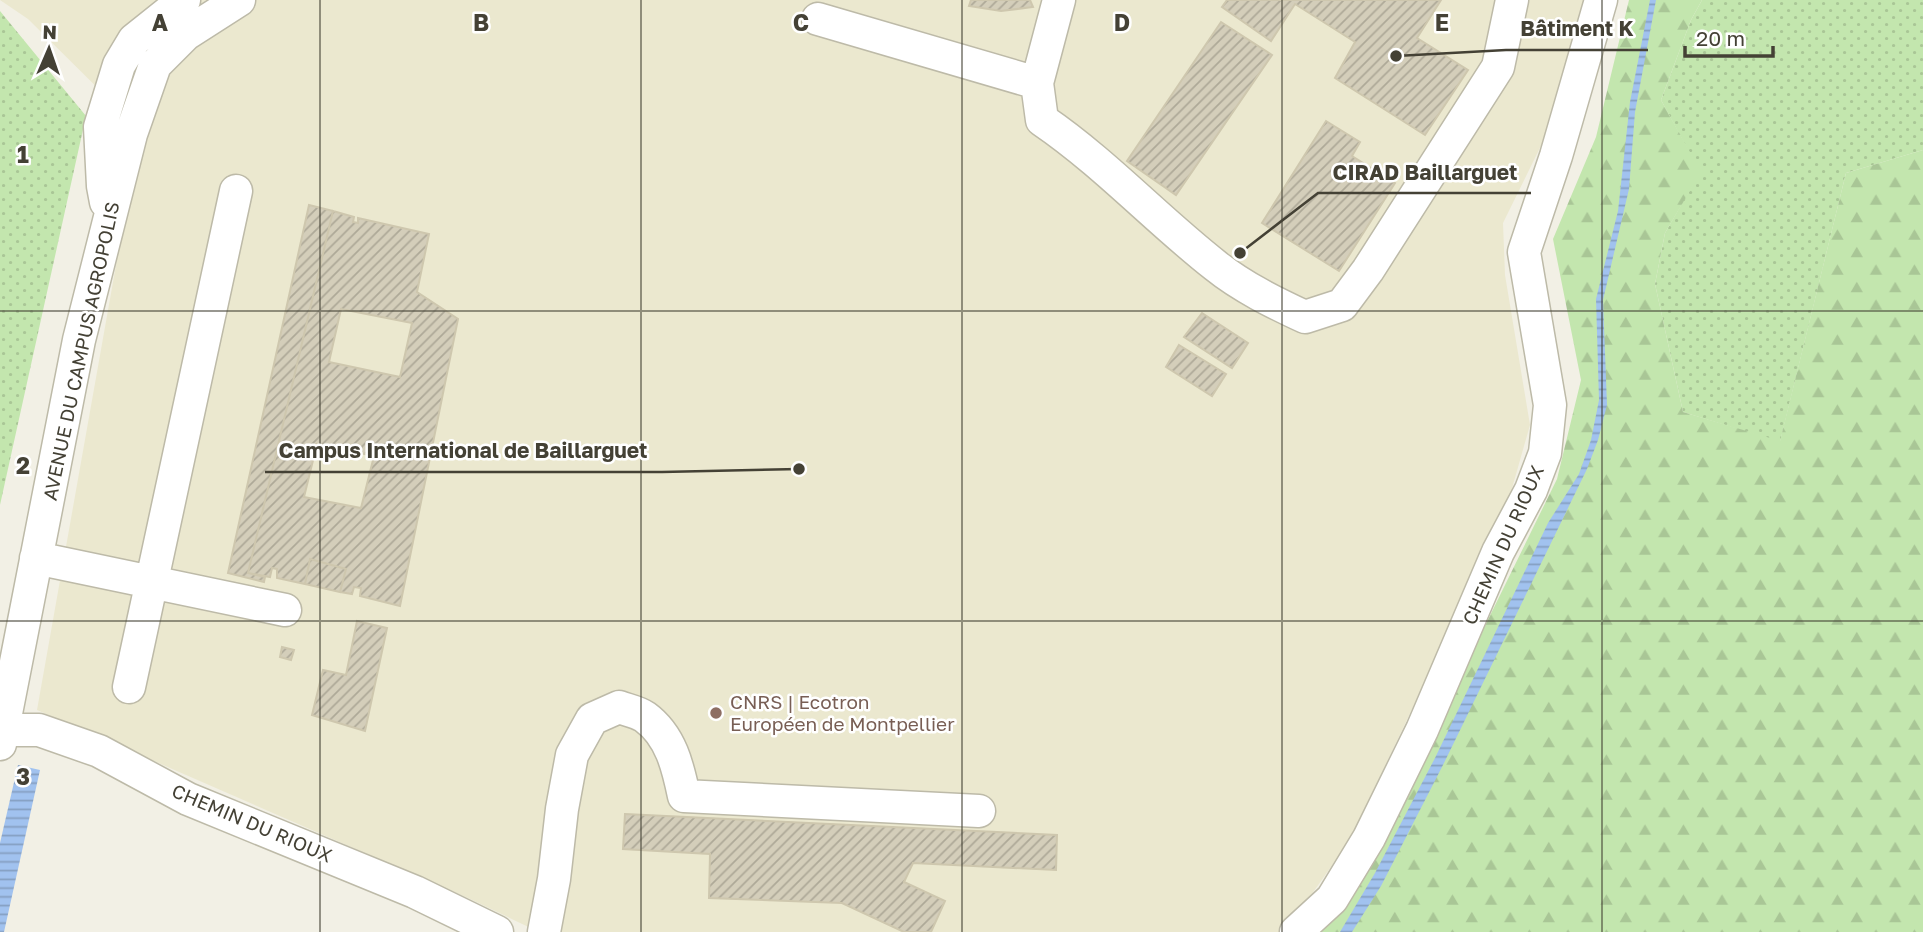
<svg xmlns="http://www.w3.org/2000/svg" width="1923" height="932" viewBox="0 0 1923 932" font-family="'Golos Text',sans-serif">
<defs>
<pattern id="grass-dots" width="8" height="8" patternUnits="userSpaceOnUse" patternTransform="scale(1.75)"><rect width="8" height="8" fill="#c3e6ae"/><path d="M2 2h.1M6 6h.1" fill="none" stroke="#a9c696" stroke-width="1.8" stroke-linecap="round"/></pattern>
<pattern id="forest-firs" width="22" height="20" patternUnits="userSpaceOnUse" patternTransform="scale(1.75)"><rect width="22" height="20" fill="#c3e6ae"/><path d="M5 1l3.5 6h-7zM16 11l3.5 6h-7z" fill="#a9c696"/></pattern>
<pattern id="water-rules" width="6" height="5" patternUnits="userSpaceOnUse" patternTransform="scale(1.75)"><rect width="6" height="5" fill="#a1c2ef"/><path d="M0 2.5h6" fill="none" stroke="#859fc2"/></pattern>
<pattern id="building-hatch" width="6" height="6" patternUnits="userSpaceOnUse" patternTransform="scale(1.75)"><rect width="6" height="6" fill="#d4ceba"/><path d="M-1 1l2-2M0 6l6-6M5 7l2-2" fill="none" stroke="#aea998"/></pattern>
</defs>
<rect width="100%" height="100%" fill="#f2f0e5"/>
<path fill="#ebe8cf" d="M0,0H1589L1567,93L1503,223L1505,275L1530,425L1505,513L1350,840L1285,932H539L468,898L37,710L140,130L28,19Z"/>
<path fill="url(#grass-dots)" d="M1702,0H1923V150L1846,173L1780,442L1683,412L1655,284L1665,233L1700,172L1661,100L1691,20Z
M0,11L86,116L0,505Z"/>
<path fill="url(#forest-firs)" d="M1629,0H1702L1691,20L1661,100L1701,172L1665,233L1655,284L1683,412L1780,441L1846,173L1923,150V932H1308L1368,864L1557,479L1581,380L1553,239L1596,137Z"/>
<path fill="url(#water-rules)" d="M1650,0H1656L1635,112L1629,189L1603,300L1607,405L1598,440L1587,469L1444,763L1381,886L1352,932H1340L1375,873L1435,758L1548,523L1579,474L1591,440L1599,400L1596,299L1618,211L1630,102Z
M18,765L40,770L4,932H0V843Z"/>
<path fill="url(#building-hatch)" stroke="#cec7ae" stroke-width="2" fill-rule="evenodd" d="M971,0H1030L1033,7L1001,11L969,6Z
M1227,0H1441L1417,38L1468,70L1425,135L1335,78L1355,42L1295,4L1271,41L1222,7Z
M1221,22L1272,55L1176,195L1127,161Z
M1326,121L1360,142L1352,156L1395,183L1339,271L1262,223Z
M309,205L333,211L248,573L265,577L264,582L228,573Z
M333,211L354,217L353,222L358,223V218L429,234L417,292L458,319L400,606L360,596L361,588L354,587L352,594L340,592L346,569L310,559L305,584L277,578V569L272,568L270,577L248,573ZM341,309L412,323L400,377L329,362ZM317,444L374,456L361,508L304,497Z
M1202,313L1248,343L1232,368L1184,337Z
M1179,345L1226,374L1212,396L1166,367Z
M310,559L346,569L340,592L305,584Z
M357,621L387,628L365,731L312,715L323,670L346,675Z
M282,647L294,650L291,660L280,657Z
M625,814L1057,835L1056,870L913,863L904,882L945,901L931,932H904L842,903L709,898L710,854L623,849Z"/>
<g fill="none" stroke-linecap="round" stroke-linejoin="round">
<defs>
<path id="minor" d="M1059,0L1037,83L1042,120C1105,163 1156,219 1216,266C1242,287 1275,303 1305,317L1342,305L1368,270L1498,67L1512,0
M818,19L1037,83
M106,202L103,186L100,127L119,65L134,40L184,0
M36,558L285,610
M129,687L236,191
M4,730H39L99,751L188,799L415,892L497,932
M0,744L79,340L131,134L155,65L186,34L239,0
M544,932L554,879L562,809L572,755L592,719L619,707C627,710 638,712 645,717C671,736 678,767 684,796L979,811
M1296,932L1332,899L1369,838L1422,730L1498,552L1531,490L1545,453L1550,405L1524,252L1556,156L1601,0"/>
</defs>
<use href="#minor" stroke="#bdbaa8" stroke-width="35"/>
<use href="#minor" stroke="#fff" stroke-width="32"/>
</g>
<path fill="none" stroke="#444135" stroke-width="2" stroke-opacity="0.55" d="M320,0V932M641,0V932M962,0V932M1282,0V932M1602,0V932M0,311H1923M0,621H1923"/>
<circle fill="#8d6e63" stroke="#fff" stroke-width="2.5" cx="716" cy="713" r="7"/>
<g text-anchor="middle" stroke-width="5" stroke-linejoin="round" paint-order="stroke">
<g font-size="19" fill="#444135" stroke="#fff">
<text transform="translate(81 351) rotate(-78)" y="7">AVENUE DU CAMPUS AGROPOLIS</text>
<text transform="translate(1503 545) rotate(-66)" y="7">CHEMIN DU RIOUX</text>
<text transform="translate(252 823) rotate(23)" y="7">CHEMIN DU RIOUX</text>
</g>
<g font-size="19" fill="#785e54" stroke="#fff" text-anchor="start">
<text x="730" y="709">CNRS | Ecotron<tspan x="730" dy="22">Européen de Montpellier</tspan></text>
</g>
</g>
<g font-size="23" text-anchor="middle" font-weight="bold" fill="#444135" stroke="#fff" stroke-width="5" stroke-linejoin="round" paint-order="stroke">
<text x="160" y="31">A</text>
<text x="481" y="31">B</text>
<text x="801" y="31">C</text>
<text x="1122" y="31">D</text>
<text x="1442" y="31">E</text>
<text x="23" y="163">1</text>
<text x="23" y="474">2</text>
<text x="23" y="785">3</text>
</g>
<path fill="none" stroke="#444135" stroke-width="2.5" d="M1396 56L1506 50H1648M1240 253L1318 193H1531M799 469L662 472H265"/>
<g fill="#444135" stroke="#fff" stroke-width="2.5">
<circle cx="1396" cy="56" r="7"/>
<circle cx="1240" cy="253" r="7"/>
<circle cx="799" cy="469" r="7"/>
</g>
<g font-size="21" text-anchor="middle" font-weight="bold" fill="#444135" stroke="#fff" stroke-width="5" stroke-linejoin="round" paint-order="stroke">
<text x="1577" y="36">Bâtiment K</text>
<text x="1425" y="180">CIRAD Baillarguet</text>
<text x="463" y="458">Campus International de Baillarguet</text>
</g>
<g transform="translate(49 49) rotate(2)" stroke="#ffffff" stroke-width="5" paint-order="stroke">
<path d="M0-5L12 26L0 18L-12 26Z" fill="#444135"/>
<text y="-10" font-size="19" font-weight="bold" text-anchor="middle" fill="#444135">N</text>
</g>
<path d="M1685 46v10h88v-10" fill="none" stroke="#444135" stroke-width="3.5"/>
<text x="1696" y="46" font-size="21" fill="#444135" stroke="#ffffff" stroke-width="5" paint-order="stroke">20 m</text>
</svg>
